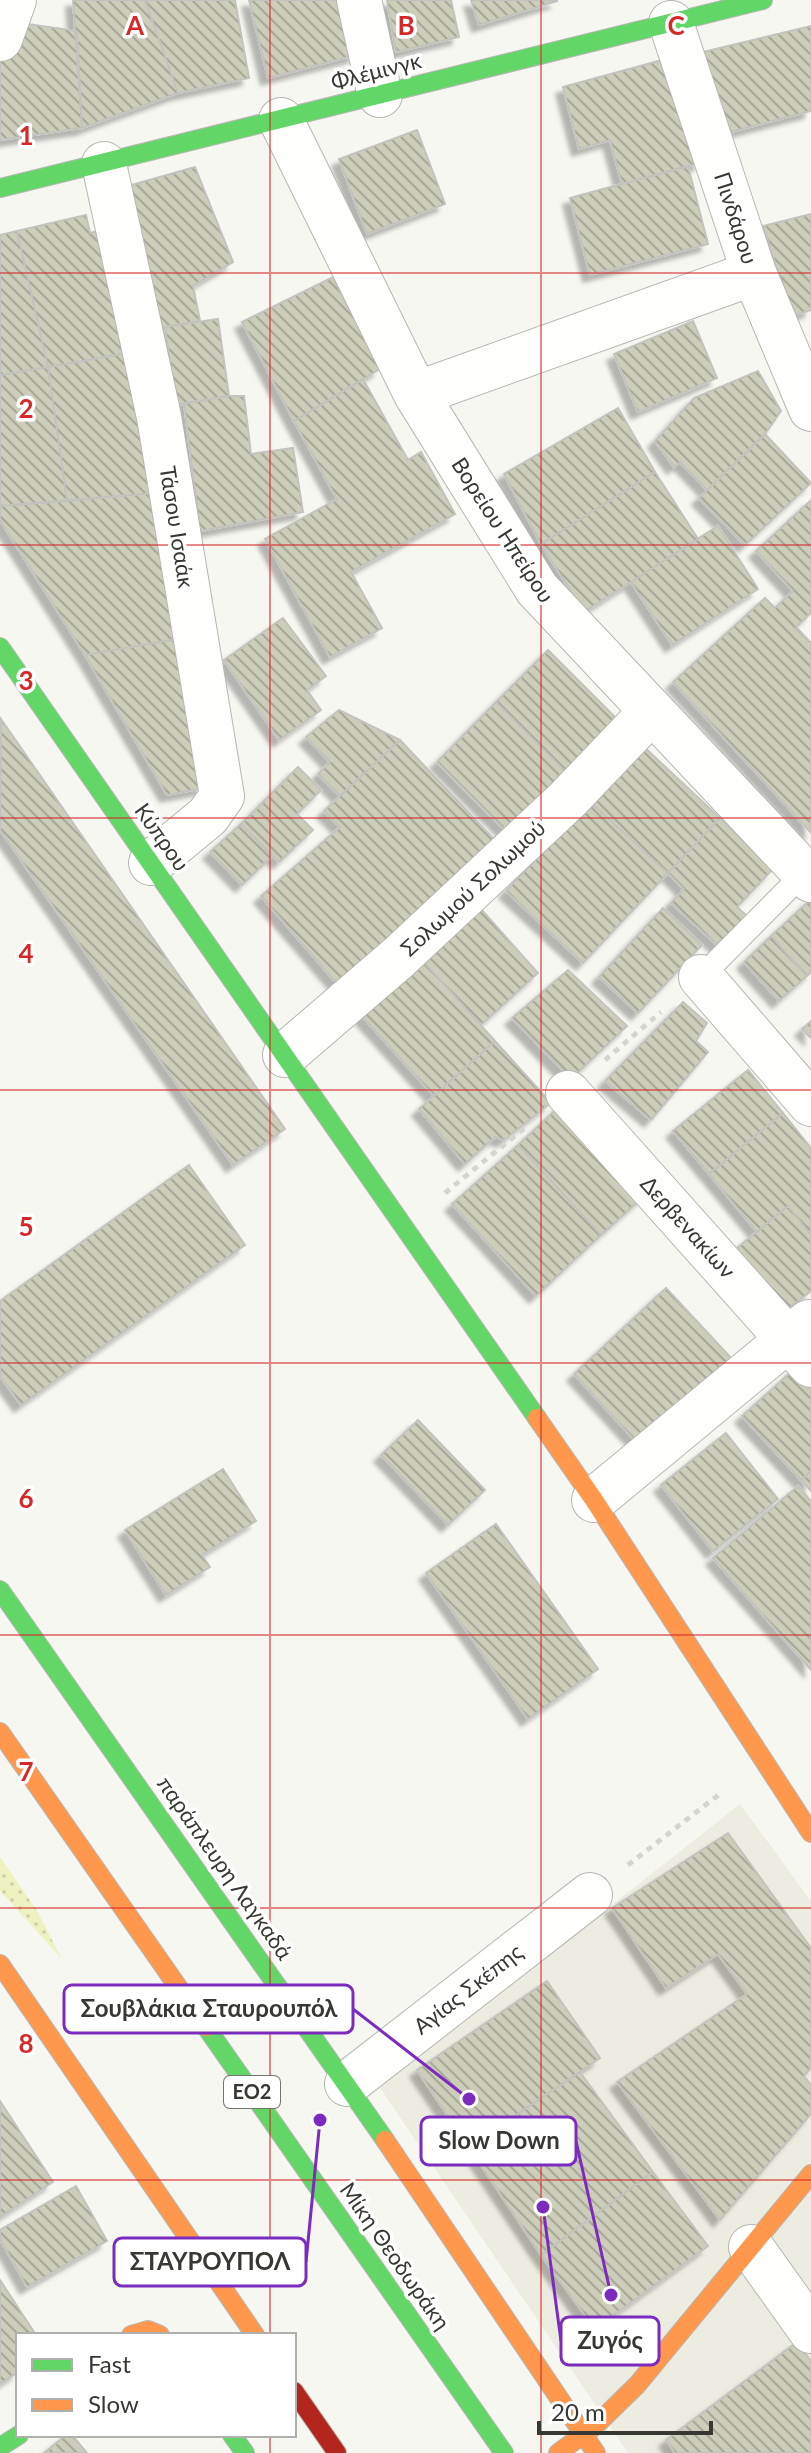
<svg xmlns="http://www.w3.org/2000/svg" width="811" height="2453" viewBox="0 0 811 2453" font-family="Lato,sans-serif">
<defs>
<pattern id="grass-dots" width="8" height="8" patternUnits="userSpaceOnUse" patternTransform="scale(2)"><rect width="8" height="8" fill="#eef2c1"/><path d="M2 2h.1M6 6h.1" fill="none" stroke="#cdd0a6" stroke-width="1.8" stroke-linecap="round"/></pattern>
<pattern id="building-back-hatch" width="6" height="6" patternUnits="userSpaceOnUse" patternTransform="scale(2)"><rect width="6" height="6" fill="#cdceb9"/><path d="M-1 5l2 2M0 0l6 6M5-1l2 2" fill="none" stroke="#a7a897"/></pattern>
<filter id="shadow"><feDropShadow dx="-7" dy="7" stdDeviation="2" flood-color="#0004"/></filter>
</defs>
<rect width="100%" height="100%" fill="#f6f7f1"/>
<path fill="#ecece0" d="M740,1804L811,1901V2419L777,2453H628L380,2088Z"/>
<path fill="url(#grass-dots)" d="M0,1857L36,1909L62,1959L0,1891Z"/>
<path fill="url(#building-back-hatch)" stroke="#c2c3be" stroke-width="2" filter="url(#shadow)" d="M73,0H145L178,93L82,128Z
M145,0H235L249,78L178,93Z
M249,0H341L356,55L268,78Z
M387,0H451L459,37L396,52Z
M471,0H556L557,1L479,25Z
M14,22L77,31L82,128L0,140V59Z
M811,26V111L723,134L703,52Z
M673,57L701,163L622,184L610,140L579,149L563,87Z
M417,130L445,204L367,234L339,159Z
M688,166L708,244L590,275L570,198Z
M195,167L233,262L193,286L200,321L142,330L121,188Z
M811,214V310L792,316L763,226Z
M86,215L90,233L102,230L127,353L48,367L17,231Z
M17,231L48,367L0,375V235Z
M333,277L380,369L294,421L242,322Z
M218,319L229,396L176,405L165,327Z
M693,321L717,378L638,412L614,354Z
M127,353L153,493L67,501L48,367Z
M48,367L67,501L0,506V375Z
M758,371L781,411L765,434L707,490L680,462L674,467L655,441L694,398Z
M363,379L408,460L421,452L455,514L351,572L382,628L330,657L265,539L337,499L294,421Z
M229,396H244L251,454L293,448L303,512L200,531L184,403Z
M618,408L655,472L541,544L504,474Z
M765,434L811,483L745,545L699,498Z
M655,472L698,539L584,612L541,544Z
M153,493L177,639L85,655L0,520V506Z
M811,500V613L796,627L811,643V833L673,682L765,598L775,608L793,591L756,551Z
M718,526L758,589L672,645L631,582Z
M283,618L326,676L307,690L321,710L279,740L224,660Z
M177,639L204,788L167,795L85,655Z
M548,650L622,724L571,777L496,702Z
M496,702L571,777L511,836L437,762Z
M339,710L400,740L340,796L318,774L330,762L306,737Z
M1,719L285,1129L233,1165L0,830Z
M400,740L505,851L344,992L261,896L340,827L324,811Z
M643,746L720,818L668,873L590,802Z
M298,767L321,790L297,814L313,830L279,862L241,824Z
M590,802L668,873L583,963L506,891Z
M720,818L772,870L737,907L754,922L725,952L671,903L684,889L668,873Z
M241,824L272,856L242,885L210,852Z
M811,899V972L807,976L771,936Z
M480,908L538,973L481,1025L422,960Z
M663,908L702,945L638,1013L599,977Z
M771,936L807,976L779,1001L744,962Z
M422,960L495,1041L434,1096L361,1015Z
M568,970L627,1026L571,1079L512,1018Z
M683,1002L707,1023L696,1041L708,1052L651,1120L605,1081Z
M811,1021V1038L802,1029Z
M495,1041L551,1103L504,1140L495,1137L465,1164L419,1109Z
M748,1070L783,1113L709,1174L673,1131Z
M565,1101L648,1193L601,1235L518,1145Z
M783,1113L811,1148V1235L788,1206L757,1232L709,1174Z
M518,1145L601,1235L536,1296L452,1204Z
M189,1165L245,1245L21,1405L0,1376V1301Z
M788,1206L811,1235V1291L780,1315L731,1253Z
M666,1288L733,1360L640,1446L574,1374Z
M802,1362L811,1372V1471L801,1480L742,1416Z
M418,1420L485,1490L448,1525L381,1455Z
M726,1433L778,1499L713,1551L661,1485Z
M223,1469L256,1521L202,1555L210,1567L166,1595L125,1530Z
M811,1471V1491L801,1480Z
M798,1486L811,1501V1670L713,1558Z
M496,1524L598,1669L528,1719L426,1573Z
M728,1833L811,1948V2068L804,2076L811,2085V2114L720,2220L617,2082L747,1994L718,1954L666,1988L612,1908Z
M547,1981L600,2058L469,2147L417,2070Z
M580,2072L653,2172L541,2255L469,2147Z
M0,2101L53,2182L0,2217Z
M653,2172L708,2246L595,2329L541,2255Z
M76,2186L107,2241L27,2287L0,2239V2230Z
M0,2280L36,2335H18V2372L0,2384Z
M797,2342L811,2361V2453H675L666,2440Z
M66,2435H72L87,2453H44Z"/>
<g fill="none" stroke-linecap="round" stroke-linejoin="round">
<defs>
<path id="lane" d="M701,977L804,873"/>
<path id="street" d="M359,0L380,95
M671,23L754,273L811,409
M0,39L14,0
M281,120L416,394L537,589L811,880
M104,164L159,417L222,796L208,816L151,863
M416,394L754,273
M701,977L811,1104
M285,1055L398,958L567,800L651,712
M568,1093L811,1365
M594,1500L809,1322
M347,2084L590,1895
M751,2247L811,2331"/>
<path id="fast" d="M0,188L763,0
M0,647L537,1418
M0,1590L385,2140
M206,2027L504,2453
M232,2435L245,2453
M0,2447L19,2435"/>
<path id="slow" d="M537,1418L594,1500L811,1833
M0,1732L206,2027
M0,1964L255,2335
M385,2140L596,2453
M131,2335L148,2330L160,2335
M558,2453L595,2426L637,2385L811,2174"/>
<path id="jam" d="M294,2391L337,2453"/>
</defs>
<use href="#lane" stroke="#b6b7b2" stroke-width="24"/>
<use href="#street" stroke="#b6b7b2" stroke-width="46"/>
<use href="#fast" stroke="#b6b7b2" stroke-width="20"/>
<use href="#slow" stroke="#b6b7b2" stroke-width="20"/>
<use href="#jam" stroke="#b6b7b2" stroke-width="20"/>
<path stroke="#d4d5d1" stroke-width="5" stroke-dasharray="6 6" stroke-linecap="butt" d="M605,1060L661,1012
M445,1193L527,1126
M628,1865L721,1793"/>
<use href="#lane" stroke="#fefefd" stroke-width="22"/>
<use href="#street" stroke="#fefefd" stroke-width="44"/>
<use href="#fast" stroke="#63d668" stroke-width="18"/>
<use href="#slow" stroke="#ff974d" stroke-width="18"/>
<use href="#jam" stroke="#b3261e" stroke-width="18"/>
</g>
<path fill="none" stroke="#d62828" stroke-width="2" stroke-opacity="0.55" d="M270,0V2335M541,0V2453M0,273H811M0,545H811M0,818H811M0,1090H811M0,1363H811M0,1635H811M0,1908H811M0,2180H811M270,2435V2453"/>
<g text-anchor="middle" stroke-width="7" stroke-linejoin="round" paint-order="stroke">
<rect fill="#fff" stroke="#747470" stroke-width="2" x="224" y="2076" width="56" height="32" rx="6"/>
<g font-size="20" font-weight="bold" fill="#383833">
<text x="252" y="2099">ΕΟ2</text>
</g>
<g font-size="22" fill="#383833" stroke="#fff">
<text transform="translate(376 71) rotate(-14)" y="8">Φλέμινγκ</text>
<text transform="translate(736 218) rotate(72)" y="8">Πινδάρου</text>
<text transform="translate(177 527) rotate(81)" y="8">Τάσου Ισαάκ</text>
<text transform="translate(503 530) rotate(57)" y="8">Βορείου Ηπείρου</text>
<text transform="translate(162 837) rotate(55)" y="8">Κύπρου</text>
<text transform="translate(473 888) rotate(-43)" y="8">Σολωμού Σολωμού</text>
<text transform="translate(688 1227) rotate(48)" y="8">Δερβενακίων</text>
<text transform="translate(225 1868) rotate(55)" y="8">παράπλευρη Λαγκαδά</text>
<text transform="translate(468 1989) rotate(-38)" y="8">Αγίας Σκέπης</text>
<text transform="translate(395 2256) rotate(55)" y="8">Μίκη Θεοδωράκη</text>
</g>
</g>
<g font-size="26" text-anchor="middle" font-weight="bold" fill="#d62828" stroke="#fff" stroke-width="7" stroke-linejoin="round" paint-order="stroke">
<text x="135" y="35">A</text>
<text x="406" y="35">B</text>
<text x="676" y="35">C</text>
<text x="26" y="145">1</text>
<text x="26" y="418">2</text>
<text x="26" y="690">3</text>
<text x="26" y="963">4</text>
<text x="26" y="1236">5</text>
<text x="26" y="1508">6</text>
<text x="26" y="1781">7</text>
<text x="26" y="2053">8</text>
</g>
<path fill="none" stroke="#7b2cbf" stroke-width="3" d="M469 2099L353 2009M611 2295L576 2141M320 2120L306 2262M543 2207L561 2341"/>
<g fill="#7b2cbf" stroke="#fff" stroke-width="3">
<circle cx="469" cy="2099" r="8"/>
<circle cx="611" cy="2295" r="8"/>
<circle cx="320" cy="2120" r="8"/>
<circle cx="543" cy="2207" r="8"/>
</g>
<g fill="#fff" stroke="#7b2cbf" stroke-width="3">
<rect x="64" y="1985" width="289" height="48" rx="8"/>
<rect x="421" y="2117" width="155" height="48" rx="8"/>
<rect x="114" y="2238" width="192" height="48" rx="8"/>
<rect x="561" y="2317" width="98" height="48" rx="8"/>
</g>
<g font-size="24" text-anchor="middle" font-weight="bold" fill="#383833">
<text x="209" y="2017">Σουβλάκια Σταυρουπόλ</text>
<text x="499" y="2149">Slow Down</text>
<text x="210" y="2270">ΣΤΑΥΡΟΥΠΟΛ</text>
<text x="610" y="2349">Ζυγός</text>
</g>
<rect x="16" y="2333" width="280" height="104" fill="#ffffff" stroke="#afafad" stroke-width="2"/>
<rect x="32" y="2359" width="40" height="12" fill="#63d668" stroke="#afafad" stroke-width="2"/>
<text x="88" y="2373" font-size="24" fill="#383833">Fast</text>
<rect x="32" y="2399" width="40" height="12" fill="#ff974d" stroke="#afafad" stroke-width="2"/>
<text x="88" y="2413" font-size="24" fill="#383833">Slow</text>
<path d="M539 2421v12h172v-12" fill="none" stroke="#383833" stroke-width="4"/>
<text x="551" y="2421" font-size="24" fill="#383833" stroke="#ffffff" stroke-width="6" paint-order="stroke">20 m</text>
</svg>
